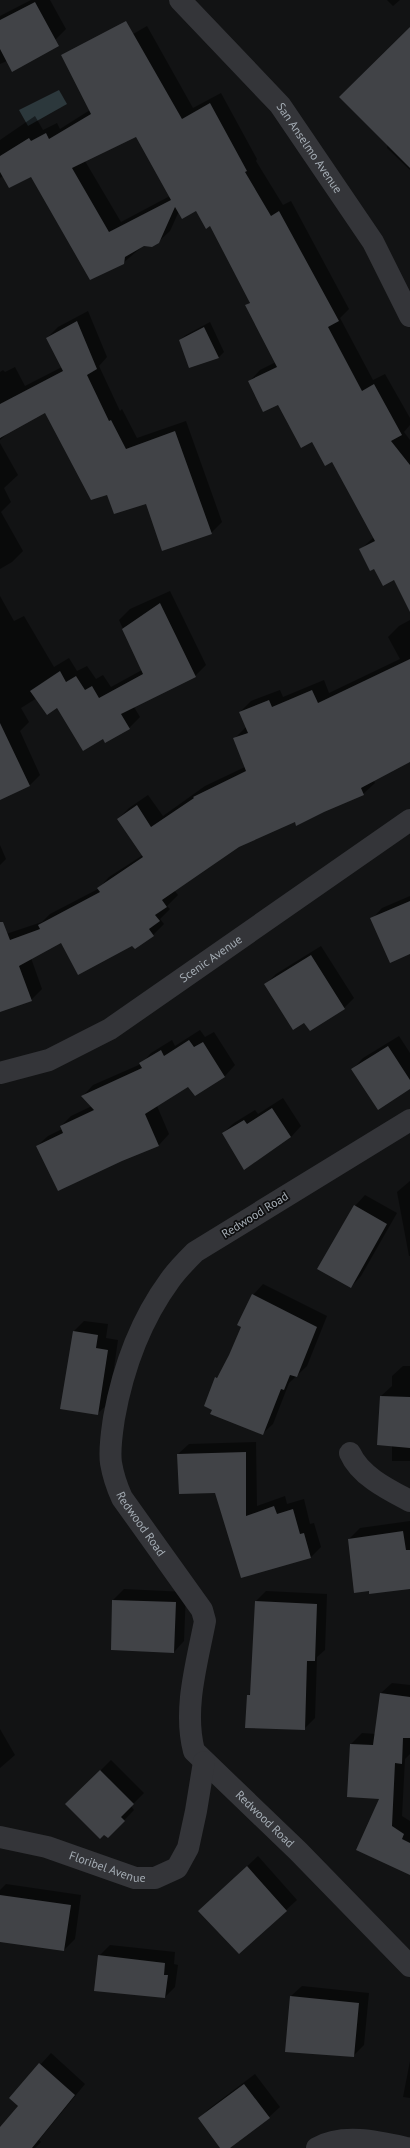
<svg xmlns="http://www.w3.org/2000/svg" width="410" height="2148" viewBox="0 0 410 2148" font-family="'PT Sans',sans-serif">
<rect width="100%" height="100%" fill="#121314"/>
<path fill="#2c383c" d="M59,90L67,104L28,126L19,110Z"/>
<path fill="#0007" fill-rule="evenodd" d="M31,0H50L66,29L55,40L0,64V16Z
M387,0H400L393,6Z
M147,26L193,108L221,93L257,159L256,161L283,205L291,201L349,309L340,318L373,380L385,374L410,418V425L404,432L410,440V610L394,579L374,568L360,550L374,537L332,461L278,404L249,382L260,370L276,362L247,305L250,302L211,225L196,210L179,211L170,231L158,242L144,245L123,263L32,175L3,176L0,178V140L35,116L43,130L57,123L60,129L90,110L83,63ZM136,136L170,196L121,222L85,161Z
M410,28V170L387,148Z
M88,311L107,357L99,366L120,411L122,409L137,438L186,421L222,522L211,533L146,502L107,494L46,411L10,431L0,440V372L3,370L5,372L15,367L25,386L62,367L47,338L58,327Z
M210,322L224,352L218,358L180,340L186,335Z
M0,443L18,475L4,488L11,502L1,512L23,551L12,562L0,569Z
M170,591L206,665L195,676L134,707L140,717L129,728L103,738L57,707L37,698L21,708L29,722L20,731L40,775L29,786L0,799V596L14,621L24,616L54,667L69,658L77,671L87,666L96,679L103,675L111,687L142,670L119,620L130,609Z
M410,620V761L373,780L375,783L363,794L295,820L239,846L174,890L178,895L167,906L170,909L160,919L164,924L153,935L133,945L62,941L31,958L42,989L31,1000L0,1011V936L42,922L50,914L98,889L109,877L143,855L118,819L129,808L148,795L163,816L205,786L245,767L234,739L246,727L240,712L251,701L280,690L283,697L324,680L329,693L400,659L388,637L399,626Z
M0,845L6,859L0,865Z
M410,896V953L372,919L382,908Z
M321,946L354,998L344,1008L305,1021L265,985L276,974Z
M200,1030L205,1037L214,1032L235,1065L225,1076L195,1094L189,1085L157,1106L169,1134L159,1145L122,1160L37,1146L48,1136L62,1129L61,1126L71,1116L92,1106L83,1096L93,1085L141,1064L151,1053L172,1040L175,1046Z
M399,1036L410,1053V1088L353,1069L363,1058Z
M283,1098L301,1126L291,1137L223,1133L234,1123L255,1110L258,1114Z
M410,1181V1256H409L397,1192Z
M365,1195L397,1213L361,1276L351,1287L355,1206Z
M263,1284L327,1316L307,1366L289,1383L273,1424L262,1434L216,1378L221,1373L242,1327L253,1295Z
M84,1321L108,1324L106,1338L118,1340L109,1403L98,1413L74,1331Z
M403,1366H410V1461H392V1445L381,1396L392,1386V1376Z
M256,1442L257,1506L285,1496L287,1504L304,1499L310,1524L314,1523L321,1547L311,1557L241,1577L216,1492L178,1454L189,1444Z
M410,1521V1588L349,1539L360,1528Z
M124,1589L186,1592L184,1641L174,1652L112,1650L113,1600Z
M266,1591L327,1594L325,1650L317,1657L315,1718L304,1729L248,1696L252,1692L256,1601Z
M392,1683L410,1685V1754L405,1759L402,1816L410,1821V1869L407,1872L381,1798L348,1796L351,1744L362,1733L376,1734L381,1693Z
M0,1729L15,1755L0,1768Z
M111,1760L144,1793L131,1806L134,1810L108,1837L67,1804Z
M258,1856L297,1900L239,1953L210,1901Z
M6,1884L81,1895L75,1939L64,1950L0,1941V1890Z
M110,1945L175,1952L174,1964L178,1965L175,1987L165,1997L99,1956Z
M302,1986L369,1993L364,2045L353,2056L291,1996Z
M51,2053L85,2084L39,2140L41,2142L35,2148H0V2128L20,2106L10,2098Z
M410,2061V2098L403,2097Z
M255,2074L280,2107L269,2117L229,2148H222L199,2118L210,2108Z"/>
<path fill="#414347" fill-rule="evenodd" d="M35,2L59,46L12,72L0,49V20Z
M126,21L182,119L210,103L247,171L245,172L271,216L279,211L339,321L328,327L362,391L374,384L402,435L391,441L410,465V612L394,580L383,586L374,569L370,571L359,549L375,541L332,462L325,466L312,442L301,448L278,405L263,412L248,381L277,367L245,305L250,303L210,226L206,229L196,211L182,219L175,207L159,243L152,247L144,246L125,257L124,264L90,280L31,177L9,188L0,172V156L29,138L31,141L46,133L49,139L91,114L61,55ZM136,137L171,200L109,232L72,168Z
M410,27V168L339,97Z
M77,321L97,369L87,375L109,421L111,420L126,449L175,431L212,534L162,551L146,504L114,514L107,495L91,500L45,413L0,438V404L63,371L46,338Z
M204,327L219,358L189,368L179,340Z
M160,603L196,677L121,714L130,729L105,743L103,739L83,751L57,708L47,715L30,691L60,671L66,682L76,676L85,690L92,686L99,698L143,674L122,629Z
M410,659V762L361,788L364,795L324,812L296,826L295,822L239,847L162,900L167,907L155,915L160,921L149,929L154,936L135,949L132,946L78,975L61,943L19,966L32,1001L0,1012V922H3L10,940L40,929L38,925L100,892L97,888L143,857L117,819L137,805L151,827L194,798L193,797L246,771L233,738L248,733L239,712L269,700L272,707L312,690L318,703Z
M0,723L30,786L0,800Z
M410,901V954L390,963L370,918Z
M311,955L345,1009L310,1031L304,1023L293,1030L264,984Z
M189,1040L194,1047L203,1042L225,1077L195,1096L188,1087L145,1114L159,1146L122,1161L58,1191L36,1146L63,1133L60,1126L94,1110L81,1096L142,1068L139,1063L161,1050L164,1056Z
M388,1046L410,1080V1089L378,1110L351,1069Z
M272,1108L291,1137L244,1170L222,1133L244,1120L247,1124Z
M354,1205L387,1224L351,1288L317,1269Z
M252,1294L317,1327L297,1377L290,1375L284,1390L281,1389L263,1435L210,1414L212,1410L204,1406L215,1377L217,1378L229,1355L241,1327L237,1325Z
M73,1331L98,1335L96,1348L108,1350L98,1415L60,1409Z
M380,1396L410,1397V1448L377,1445Z
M246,1452V1516L274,1506L277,1514L293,1509L300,1534L304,1533L311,1558L241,1578L215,1493L179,1494L177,1454Z
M403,1531L406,1550H410V1589L369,1594V1591L354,1593L348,1539Z
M112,1600L176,1602L174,1653L111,1650Z
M255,1601L317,1604L315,1661H307L305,1730L245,1728L247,1695H250Z
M380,1693L410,1697V1738H403L402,1764L395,1763L392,1826L404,1834L402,1839L410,1843V1875L356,1850L379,1799L347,1797L350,1744L373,1745Z
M100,1770L134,1804L121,1817L125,1821L108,1838L104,1835L100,1839L65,1804Z
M247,1866L287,1911L239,1954L198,1911Z
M0,1895L71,1905L64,1951L0,1942Z
M98,1955L165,1963L164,1975H168L165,1998L94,1991Z
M290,1996L359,2003L354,2057L285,2052Z
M39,2063L75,2095L32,2148H0V2127L18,2106L9,2098Z
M244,2084L270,2118L230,2148H220L198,2118Z"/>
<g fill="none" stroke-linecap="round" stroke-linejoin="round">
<g stroke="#343539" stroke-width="22">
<path id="s1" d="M180,0L280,105L373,242L410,316"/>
<path id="s2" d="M0,1073L49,1060L110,1029L410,820"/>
<path id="s3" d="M410,1120L195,1252C186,1261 177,1270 170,1280C140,1321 123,1368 114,1418C112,1432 109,1449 111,1463C113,1475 117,1487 122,1498L202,1610L205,1621C197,1663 183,1709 194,1751L298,1851L410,1966"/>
<path d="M350,1453C360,1476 389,1490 410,1501"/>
<path id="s4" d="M0,1837L47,1847L135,1878H155L177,1868L188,1848L196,1811L204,1762"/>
<path d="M317,2148C343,2133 380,2142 407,2148"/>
</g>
</g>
<g text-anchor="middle" stroke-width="3.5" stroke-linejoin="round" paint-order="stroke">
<g font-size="12" fill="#a4acb4" stroke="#0e0e0f">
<text dy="4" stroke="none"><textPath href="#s1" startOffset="197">San Anselmo Avenue</textPath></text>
<text dy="4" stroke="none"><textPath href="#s2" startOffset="242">Scenic Avenue</textPath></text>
<text transform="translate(255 1215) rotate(-32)" y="4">Redwood Road</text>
<text dy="4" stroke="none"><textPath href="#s3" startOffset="554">Redwood Road</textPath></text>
<text dy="4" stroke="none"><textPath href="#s3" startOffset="901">Redwood Road</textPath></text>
<text dy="4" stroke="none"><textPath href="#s4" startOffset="112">Floribel Avenue</textPath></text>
</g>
</g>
</svg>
